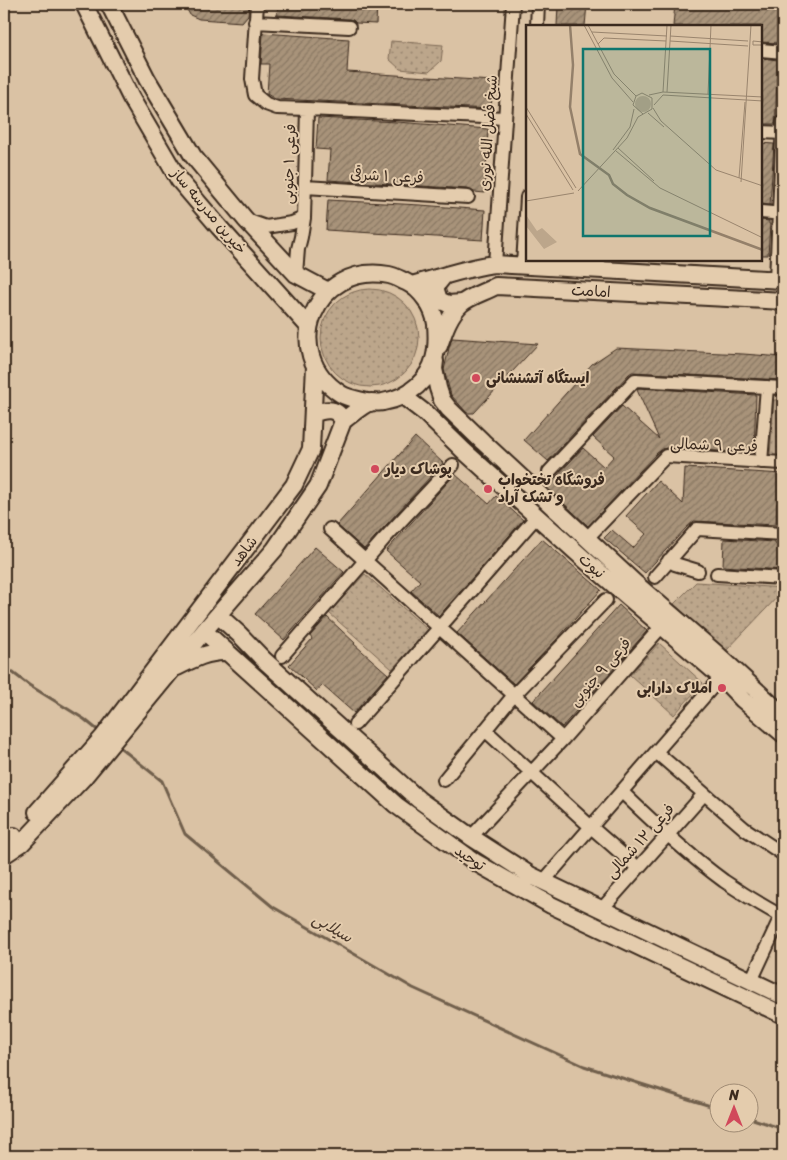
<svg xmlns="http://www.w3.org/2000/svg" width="787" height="1160" viewBox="0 0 787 1160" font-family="Sriracha,'Playpen Sans Arabic',sans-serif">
<defs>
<pattern id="grass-dots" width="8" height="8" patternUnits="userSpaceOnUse" patternTransform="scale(1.25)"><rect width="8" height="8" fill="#bca68b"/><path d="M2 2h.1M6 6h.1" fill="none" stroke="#9a8771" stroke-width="1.8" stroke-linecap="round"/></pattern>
<pattern id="building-hatch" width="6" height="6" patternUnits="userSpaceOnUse" patternTransform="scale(1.25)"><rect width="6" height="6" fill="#a8937a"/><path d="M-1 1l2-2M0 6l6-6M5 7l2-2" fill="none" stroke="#8a7863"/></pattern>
</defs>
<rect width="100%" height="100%" fill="#dac2a4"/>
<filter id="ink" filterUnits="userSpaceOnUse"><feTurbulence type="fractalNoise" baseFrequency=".02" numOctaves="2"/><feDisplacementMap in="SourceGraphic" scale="10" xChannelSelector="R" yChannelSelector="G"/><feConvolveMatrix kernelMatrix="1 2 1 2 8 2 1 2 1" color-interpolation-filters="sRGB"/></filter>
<g filter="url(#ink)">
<path fill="url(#grass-dots)" stroke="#7c6854" d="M391,41L443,45L441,61L429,72L400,69L389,59Z
M321 338a49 49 0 1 1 98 0a49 49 0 1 1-98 0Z
M774,400H783V457L770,456Z
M365,574L428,630L392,669L329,613Z
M696,582L783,588V591L726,651L674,604Z
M659,643L703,683L674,715L630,675Z"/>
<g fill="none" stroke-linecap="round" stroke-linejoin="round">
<path stroke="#705e4c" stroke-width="3" d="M4,666L29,685L84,719L100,732
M117,745L162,781L185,834L273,907L413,988L584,1066L720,1109
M750,1118L783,1129"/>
</g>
<path fill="url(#building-hatch)" stroke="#3b2a1e" d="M184,4H249L248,15L242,22L199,19L190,15Z
M278,4H377L376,24L356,23L353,20L349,19L277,15Z
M558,4H587L585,26H557Z
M675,4H781L779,43L761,42V26H673Z
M263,33L349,39L347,72L493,81L491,109L275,99L267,94L269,64H261Z
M761,58L778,60L775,124H761Z
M318,118L397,122L488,129L485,193L474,192L468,189L328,180L330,150L316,149Z
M761,143L774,144L770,205L761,204Z
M328,200L420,205L485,210L483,240L326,230Z
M761,220L769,221V224H770L768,255H761Z
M452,338L538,344L474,413H467L451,395L444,370L449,348Z
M616,348L743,354L783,357V380L632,372L629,374L548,461L524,440L592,364Z
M638,388L756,395L754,453L666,448L663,449L657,453L588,526L544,485L549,480L555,478L583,448L604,467L614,456L593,437L622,406L659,439L637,390Z
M415,437L443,463L364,549L337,525Z
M685,468L783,474V503H777L776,525L694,521L686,528L645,573L604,538L612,530L633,548L646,534L626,516L658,481L683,504Z
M455,474L489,504L496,496L523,520L439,616L411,591L420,581L386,551Z
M542,539L601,590L557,639L514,684L457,633Z
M724,539L775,542V544H783V570L723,566Z
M315,547L344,572L284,640L255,614Z
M619,605L647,631L562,727L533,701Z
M327,617L355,643L354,644L388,674L354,713L322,685L317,691L289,665L312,639L310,636Z"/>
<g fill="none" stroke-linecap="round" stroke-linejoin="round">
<defs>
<path id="minor" d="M257,4L252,79L255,95L266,104L277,108L307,109L304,218L301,237L298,249L296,274
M255,22L349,27
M537,26L538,4
M761,50L783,52
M307,109L505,118
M761,132L783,133
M305,187L468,197
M761,212L783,214
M246,220L266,227L292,223L304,218
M495,264L513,4
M523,265L527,197
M776,279L783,122
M761,462L767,387
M549,472L635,380L783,388
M330,529L563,739
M587,538L666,456L783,463
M669,560L675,564L698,571
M717,574L783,578
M655,577L697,529L783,534
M282,656L384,539L453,465
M355,724L537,516
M485,730L591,827L638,868
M656,752L745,829L783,854
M444,780L514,695L606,600
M622,792C654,823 687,854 724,881C743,894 763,906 783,917
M471,837L563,739L662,626
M543,882L721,677
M601,910L704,794
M751,981L783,912"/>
<path id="major" d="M84,4L131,98L179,180L219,227L309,327
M109,4L147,79L193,156L245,219L296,274L328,291
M443,277L435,287L439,300L448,304L462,303
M411,285C439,278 467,267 495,264L783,280
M439,346C444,331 449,315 461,304C470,296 485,292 496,286L783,301
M435,361L434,369L438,388L442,400L449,409L483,442L636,584L716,653L783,715
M403,396L425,413L464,451L584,559L721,677L743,700L783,734
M313,414C325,409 337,407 343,421
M218,615L240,635L264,660L419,800L471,837L530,875L783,996
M204,631L396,805L475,862L551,905L783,1015
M177,667C193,659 209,651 227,652
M37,812L103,737L294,485L311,449L315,366
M4,838L14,836
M4,855L22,843L84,777L204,631L275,549L318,486L343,421C350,416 363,404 371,402C375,402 379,403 383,402C395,400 408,394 417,386C436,369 438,349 436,324C434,308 421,289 406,282C401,280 395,276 389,275C315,261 277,353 341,394C349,399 361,400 370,403"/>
</defs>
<use href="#minor" stroke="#3b2a1e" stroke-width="16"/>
<use href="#major" stroke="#3b2a1e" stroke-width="20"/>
<use href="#minor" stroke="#e4ccad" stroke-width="12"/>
<use href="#major" stroke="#e4ccad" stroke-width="16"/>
</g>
</g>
<g fill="#d1495b" stroke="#e4ccad" stroke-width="2">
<circle cx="476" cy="378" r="5"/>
<circle cx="375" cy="469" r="5"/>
<circle cx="488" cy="489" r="5"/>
<circle cx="722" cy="688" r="5"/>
</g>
<g text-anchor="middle" stroke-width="4" stroke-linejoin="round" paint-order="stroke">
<g font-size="15" fill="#3b2a1e" stroke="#e4ccad">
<text transform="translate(488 133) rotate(-86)" y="5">شیخ فضل الله نوری</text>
<text transform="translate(289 164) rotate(-88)" y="5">فرعی ۱ جنوبی</text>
<text transform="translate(387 176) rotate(3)" y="5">فرعی ۱ شرقی</text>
<text transform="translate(209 211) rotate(50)" y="5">خیرین مدرسه ساز</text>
<text transform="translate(591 291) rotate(3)" y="5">امامت</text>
<text transform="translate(714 445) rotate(2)" y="5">فرعی ۹ شمالی</text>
<text transform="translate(244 551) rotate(-53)" y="5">شاهد</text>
<text transform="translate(592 566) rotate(41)" y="5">نبوت</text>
<text transform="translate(600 672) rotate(-49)" y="5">فرعی ۹ جنوبی</text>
<text transform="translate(640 841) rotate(-48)" y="5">فرعی ۱۲ شمالی</text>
<text transform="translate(470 858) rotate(34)" y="5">توحید</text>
</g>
<g font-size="15" font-weight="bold" fill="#3b2a1e" stroke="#e4ccad" text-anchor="start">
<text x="486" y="383">ایستگاه آتشنشانی</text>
<text x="385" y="474">پوشاک دیار</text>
<text x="498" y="485">فروشگاه تختخواب<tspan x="498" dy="17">و تشک آراد</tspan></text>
<text x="712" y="693" text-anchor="end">املاک دارابی</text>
</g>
<g font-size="16" font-style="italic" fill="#4d3b2d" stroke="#e4ccad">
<text transform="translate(333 927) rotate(30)" y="6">سیلابی</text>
</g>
</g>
<g transform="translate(526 25)">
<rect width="236" height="236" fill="#dac2a4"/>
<path d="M109 79a8 8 0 1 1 16 0a8 8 0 1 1-16 0ZM0,190L11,206L16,203L31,217L18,224L0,201Z" fill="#bca68b"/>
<path fill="none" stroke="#94806a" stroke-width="2.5" d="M44,0L47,40L44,82L54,129L83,150L87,159L101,170L124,183L237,225"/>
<path fill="none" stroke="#9a856e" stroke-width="1" d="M58,0L86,53L107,77M62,0L88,49L110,71M66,7L141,11M144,11L222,16M144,16L222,21M237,17L227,16V20H237M72,19L78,13L140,16M137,67L141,0M141,67L145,0M182,69L185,0M123,70L137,67L237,72M128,80L137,70L237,76M0,82L50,163M127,83L135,96L190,145L237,161M122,88L138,102M0,89L47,165M92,123L128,156M87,125L104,102L108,84M90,126L134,163L237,213M213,153L219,77M215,157L225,0M52,166L101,113L112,92L126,84V73L116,68L110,71L107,80L117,89M0,176L48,168"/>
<path fill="#0f766e" fill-opacity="0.15" stroke="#0f766e" stroke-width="2.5" d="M57,24H184V211H57Z"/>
<rect width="236" height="236" fill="none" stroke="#3b2a1e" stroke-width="2.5"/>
</g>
<rect width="787" height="1160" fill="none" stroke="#e4ccad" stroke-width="20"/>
<rect x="10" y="10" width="767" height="1140" fill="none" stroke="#3b2a1e" stroke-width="2" filter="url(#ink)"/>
<g transform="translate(734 1108)"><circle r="24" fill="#e4ccad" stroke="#a08b74"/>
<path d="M0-4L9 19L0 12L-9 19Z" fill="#d1495b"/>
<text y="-8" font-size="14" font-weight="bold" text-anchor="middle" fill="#3b2a1e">N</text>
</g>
</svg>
